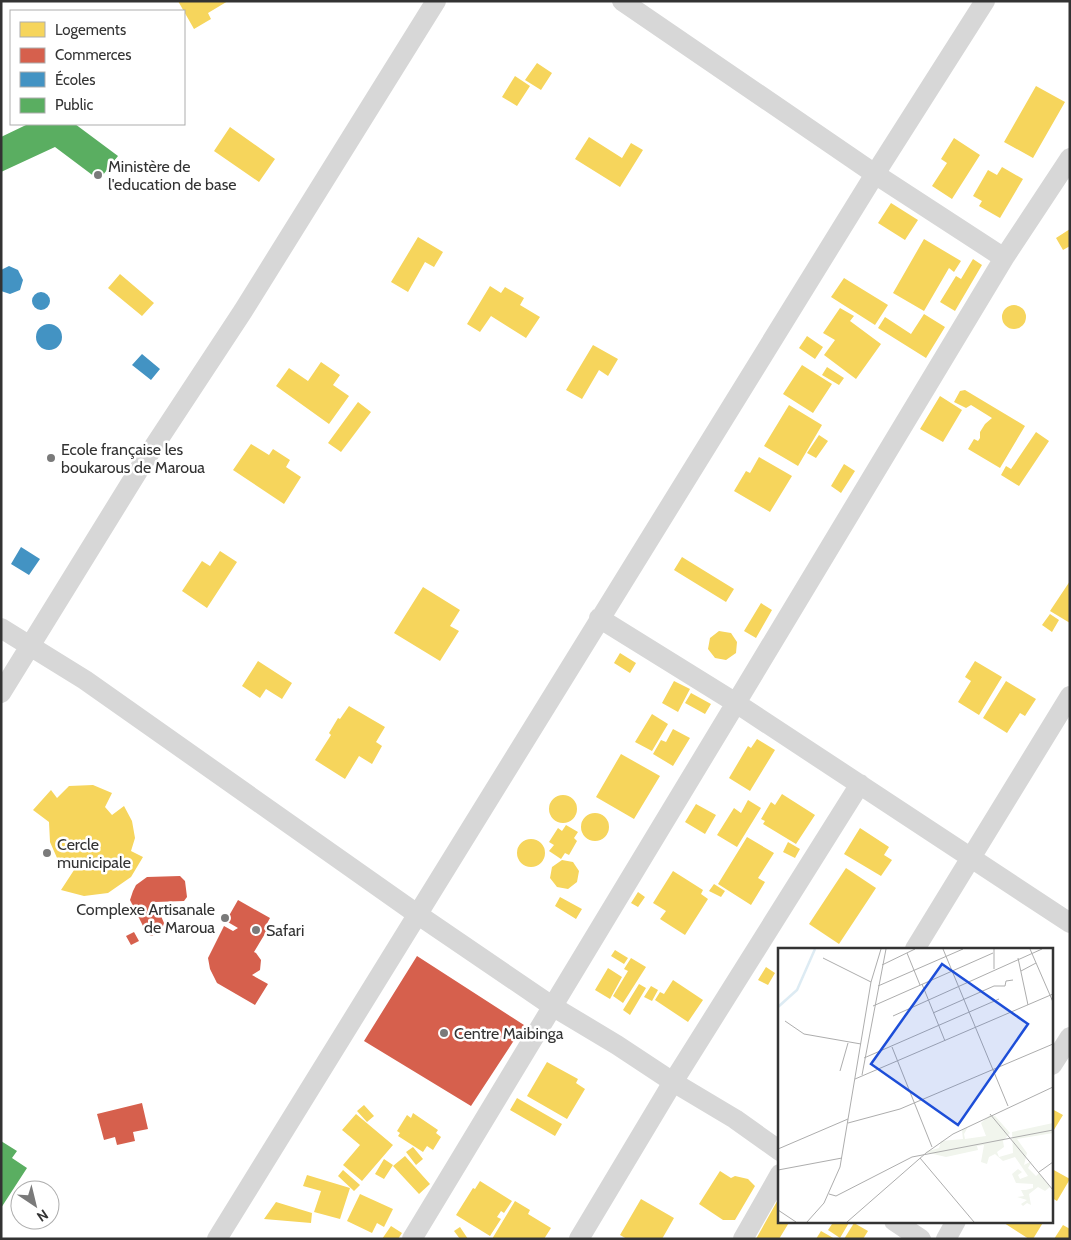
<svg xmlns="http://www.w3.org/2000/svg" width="1071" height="1240" viewBox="0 0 1071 1240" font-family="Cabin,sans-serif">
<rect width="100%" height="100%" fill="#fff"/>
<path fill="#f6d55c" d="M178,1H228L208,13L211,19L194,29Z
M537,63L552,73L541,90L525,80Z
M515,76L530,86L517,106L502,97Z
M1036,86L1065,102L1033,158L1004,142Z
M230,127L275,159L259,182L214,151Z
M589,137L622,158L631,143L643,150L620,187L575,159Z
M954,138L980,155L952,199L932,186L947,163L941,159Z
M1002,167L1023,179L1000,218L979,206L982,201L973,196L988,170L997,175Z
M891,203L918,220L905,240L878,223Z
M1070,229V246L1063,250L1056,238Z
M418,237L443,252L434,267L425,262L408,292L391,282Z
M924,239L961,261L954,272L949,268L924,311L893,293Z
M973,259L982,265L955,311L940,302L956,276L961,279Z
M120,274L154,303L142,316L108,288Z
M844,278L888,305L875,325L831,297Z
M490,286L501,293L505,287L524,298L520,305L540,317L526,338L491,316L480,332L467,324Z
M1002 317a12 12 0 1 1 24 0a12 12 0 1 1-24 0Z
M840,308L854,316L850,321L881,344L856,379L824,355L835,340L823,333Z
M924,314L945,327L926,358L878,328L885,317L911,334Z
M807,336L823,347L815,359L799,348Z
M593,345L618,359L608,376L599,370L582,399L566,390Z
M321,362L340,375L333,385L349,396L329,424L276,386L289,368L308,381Z
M802,365L832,384L813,413L783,394Z
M827,367L844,378L839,385L822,375Z
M965,390L1025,426L1000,468L968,449L974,439L978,441L980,438V432L985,424L992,418L971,405L966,408L954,402L960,391Z
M940,396L962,410L943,442L920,429Z
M358,402L371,412L341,452L328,443Z
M789,405L822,425L798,466L764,446Z
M1036,432L1049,441L1019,486L1001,475L1006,466L1011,469Z
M819,435L828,441L816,458L807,453Z
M251,444L269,455L273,449L290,460L286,467L301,477L284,504L233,470Z
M759,457L792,476L770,512L734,491L746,471L750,473Z
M844,464L855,471L841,493L831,486Z
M220,551L237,562L207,608L182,591L202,561L210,566Z
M682,557L734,589L726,602L674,570Z
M1070,581V623L1050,611Z
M423,587L460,610L450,626L459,631L440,661L394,633Z
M761,603L772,610L756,638L744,631Z
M1050,614L1059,620L1052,632L1042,625Z
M719,631L731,633L737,642L736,653L726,660L715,658L708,649L710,638Z
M620,653L636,663L630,673L614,663Z
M258,661L292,683L282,699L266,689L260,698L242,686Z
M975,661L1002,677L979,715L958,702L971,681L965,677Z
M674,681L690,689L678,712L662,703Z
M1006,681L1036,699L1025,716L1020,713L1007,733L983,718Z
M691,693L711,704L705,714L685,703Z
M349,706L385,727L376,742L382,746L372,764L359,756L345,779L315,760L331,735L329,733L338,718L340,719Z
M652,714L668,724L652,751L635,742Z
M673,729L690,738L673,766L653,754L661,740L666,742Z
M757,739L775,750L750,791L729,778L748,746L751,748Z
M621,754L660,776L634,819L596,797Z
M93,785L112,793L105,807L112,815L124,806L132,821L135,838L131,851L143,857L131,877L108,893L84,896L61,890L76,867L67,861L61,867L50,842L49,822L33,810L51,790L57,798L69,786Z
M782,794L815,815L796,844L763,824L765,821L761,819L771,802L775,805Z
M549 809a14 14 0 1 1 28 0a14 14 0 1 1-28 0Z
M748,800L761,808L737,847L717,835L734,808L741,813Z
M696,804L716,815L705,834L685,822Z
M581 827a14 14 0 1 1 28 0a14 14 0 1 1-28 0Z
M566,825L578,832L574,838L577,841L569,855L565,853L561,859L549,851L554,845L549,842L558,828L562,831Z
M860,828L889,847L884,855L892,860L881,876L844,854Z
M747,837L774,853L758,878L765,882L751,905L718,884Z
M517 853a14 14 0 1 1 28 0a14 14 0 1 1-28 0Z
M788,842L800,849L795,858L783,852Z
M562,860L573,862L579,871L577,882L568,889L557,887L550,878L552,867Z
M846,868L876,888L839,944L809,924Z
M673,871L703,890L701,894L708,899L685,935L660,919L666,911L653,903Z
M714,884L725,891L721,897L709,891Z
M638,892L645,897L638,907L631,903Z
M560,897L582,909L576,919L555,906Z
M615,950L628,958L624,964L611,956Z
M631,958L646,967L623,1003L613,996L628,971L624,969Z
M766,967L775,973L768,985L758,980Z
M608,968L622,977L610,999L595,990Z
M673,980L703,1000L688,1022L655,1000L660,992L664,994Z
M639,984L646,988L630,1015L623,1010Z
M651,986L658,990L652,1001L644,997Z
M547,1062L578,1079L576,1083L585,1089L567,1119L527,1096Z
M517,1098L562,1124L555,1136L510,1110Z
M364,1105L374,1116L367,1122L357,1111Z
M1052,1109L1063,1115L1052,1133Z
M413,1113L438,1130L436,1133L441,1137L433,1150L427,1146L423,1152L398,1136L400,1133L397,1131L407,1115L411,1118Z
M356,1114L393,1145L362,1181L343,1165L360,1145L342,1130Z
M413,1147L423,1159L416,1165L406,1152Z
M405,1156L430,1184L419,1194L393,1166Z
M384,1159L393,1165L384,1179L375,1174Z
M1052,1169L1070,1179L1057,1201L1052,1198Z
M343,1170L360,1185L354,1191L338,1176Z
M720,1171L731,1178L735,1176L748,1179L755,1186L735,1220H723L699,1204Z
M307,1175L350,1188L340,1219L314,1212L321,1191L303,1186Z
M480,1181L512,1201L504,1213L501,1211L497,1217L501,1219L490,1236L456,1215L473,1188L475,1189Z
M360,1194L393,1209L384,1227L377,1223L372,1233L347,1221Z
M780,1196V1221H790L779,1239H756Z
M641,1199L674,1218L662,1239H627L620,1235Z
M515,1201L530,1210L528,1214L551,1228L544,1239H492Z
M276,1202L312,1213L311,1223L264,1219Z
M828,1221H850L840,1238L828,1230L832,1224Z
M1001,1221H1044L1033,1239H1029Z
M854,1223L868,1231L863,1239H844Z
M1063,1225L1070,1229V1239H1054Z
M391,1226L402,1233L398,1239H382Z
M460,1227L468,1239H460L454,1231Z
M821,1231L835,1239H816Z"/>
<path fill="#d6604d" d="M180,876L185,881L187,897L184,901L155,902L164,923L162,929L152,936L147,934L130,900L133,891L136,885L147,877Z
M238,900L270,918L264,929L267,930L266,932L254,952L256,953L261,960L260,970L252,975L268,984L255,1005L217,983L210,969L208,958L224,926L233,931L238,928L226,921Z
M134,932L139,941L131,945L126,936Z
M417,956L524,1025L471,1106L364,1041Z
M142,1103L148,1129L133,1132L135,1141L117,1145L115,1137L104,1140L97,1114Z"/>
<path fill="#4393c3" d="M9,266L18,270L23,280L20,290L10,294L1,291V270Z
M32 301a9 9 0 1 1 18 0a9 9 0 1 1-18 0Z
M36 337a13 13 0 1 1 26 0a13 13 0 1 1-26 0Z
M142,354L160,369L151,380L132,365Z
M21,547L40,559L29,575L11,564Z"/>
<path fill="#5aae61" d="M24,124H75L118,156L99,180L55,147L1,172V137L26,125Z
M1,1141L17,1151L12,1158L27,1168L1,1208Z"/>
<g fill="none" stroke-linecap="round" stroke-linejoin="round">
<path stroke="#d7d7d7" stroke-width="20" d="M622,1L875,174L1004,258
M599,618L736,703L1070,923
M1,628L85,680L417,914L552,1006L617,1045L673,1082L735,1119L780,1151
M1,693L143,463L243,311L436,1
M915,949L1070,696
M1052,1065L1070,1037
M894,1221L921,1239
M217,1239L875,174L985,1
M412,1239L736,703L1004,258L1070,158
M579,1239L673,1082L860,784
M743,1239L780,1174
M946,1239L956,1221"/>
</g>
<g fill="#7a7a7a" stroke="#fff" stroke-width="2">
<circle cx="98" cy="175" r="5"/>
<circle cx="51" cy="458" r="5"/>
<circle cx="47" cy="853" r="5"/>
<circle cx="225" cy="918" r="5"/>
<circle cx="256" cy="930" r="5"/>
<circle cx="444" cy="1033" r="5"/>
</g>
<g text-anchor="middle" stroke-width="5" stroke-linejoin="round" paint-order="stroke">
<g font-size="16" fill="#333" stroke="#fff" text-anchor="start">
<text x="108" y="172">Ministère de<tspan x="108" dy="18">l'education de base</tspan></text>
<text x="61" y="455">Ecole française les<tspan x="61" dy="18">boukarous de Maroua</tspan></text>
<text x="57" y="850">Cercle<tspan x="57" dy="18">municipale</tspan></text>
<text x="215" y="915" text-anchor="end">Complexe Artisanale<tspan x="215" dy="18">de Maroua</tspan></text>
<text x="266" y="936">Safari</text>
<text x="454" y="1039">Centre Maibinga</text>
</g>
</g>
<g transform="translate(778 948)">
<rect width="275" height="275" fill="#fff"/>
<path d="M212,167L217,168L232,185L225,193L226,199L219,204L221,209L235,205L234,184L275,175V185L239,191L249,205L246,217L254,213L250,220L258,228L261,225L272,239L267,243L260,239L251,246L253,257L249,255L245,258L243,256L249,252L239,249L246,248L240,236L243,242H248L255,240V236L238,235L234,226L240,221L244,224L240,227L242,231L250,228L237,209L225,213L217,206L211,209L209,216L203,214L206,197L199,198L200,202L168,209L147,204L161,200L163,193L185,191L184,182L190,179L186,186L187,191L208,188L203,175Z" fill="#f1f5ed"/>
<path fill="none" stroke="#ddebf3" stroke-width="2.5" d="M0,59L19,42L37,1"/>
<path fill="none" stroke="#adadad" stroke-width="1" d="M165,1L230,158M216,1V21M252,1L275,54M129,5L142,37M45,10L93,34M240,10L250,57M104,17L137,1M243,23L258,15M144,36L167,93M100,38L185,1M95,58L215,5M155,65L216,38H227L228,33L235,32M115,68L264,1M7,73L26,86L83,96M114,99L154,199M86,110L221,51M62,123L70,95M84,127L108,1M77,131L275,46M212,166L275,242M70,175L122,161L275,96M0,201L70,171M142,210L196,274M0,222L64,210M261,224L275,214M51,246L58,248L134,209L275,182M0,262L18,274M29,274L46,255L62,219L93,34L103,1M69,274L148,205L175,186L275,139"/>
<path fill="#1d4ed8" fill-opacity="0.15" stroke="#1d4ed8" stroke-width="2.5" d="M164,16L250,76L180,177L93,116Z"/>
<rect width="275" height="275" fill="none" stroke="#333" stroke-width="2.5"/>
</g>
<rect width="1071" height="1240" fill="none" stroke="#333333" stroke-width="5"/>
<rect x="10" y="10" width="175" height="115" fill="#ffffff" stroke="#adadad"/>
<rect x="20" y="22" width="25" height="15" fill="#f6d55c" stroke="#adadad"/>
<text x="55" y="35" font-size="15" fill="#333333">Logements</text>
<rect x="20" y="48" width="25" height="15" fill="#d6604d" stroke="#adadad"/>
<text x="55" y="60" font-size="15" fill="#333333">Commerces</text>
<rect x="20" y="72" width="25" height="15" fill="#4393c3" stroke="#adadad"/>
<text x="55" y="85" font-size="15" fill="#333333">Écoles</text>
<rect x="20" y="98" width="25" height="15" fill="#5aae61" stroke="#adadad"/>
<text x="55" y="110" font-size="15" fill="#333333">Public</text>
<g transform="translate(35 1205) rotate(145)"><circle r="24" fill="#ffffff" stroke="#adadad"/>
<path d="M0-4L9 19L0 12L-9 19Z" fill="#7a7a7a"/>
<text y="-8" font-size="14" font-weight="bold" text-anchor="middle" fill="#333333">N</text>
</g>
</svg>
